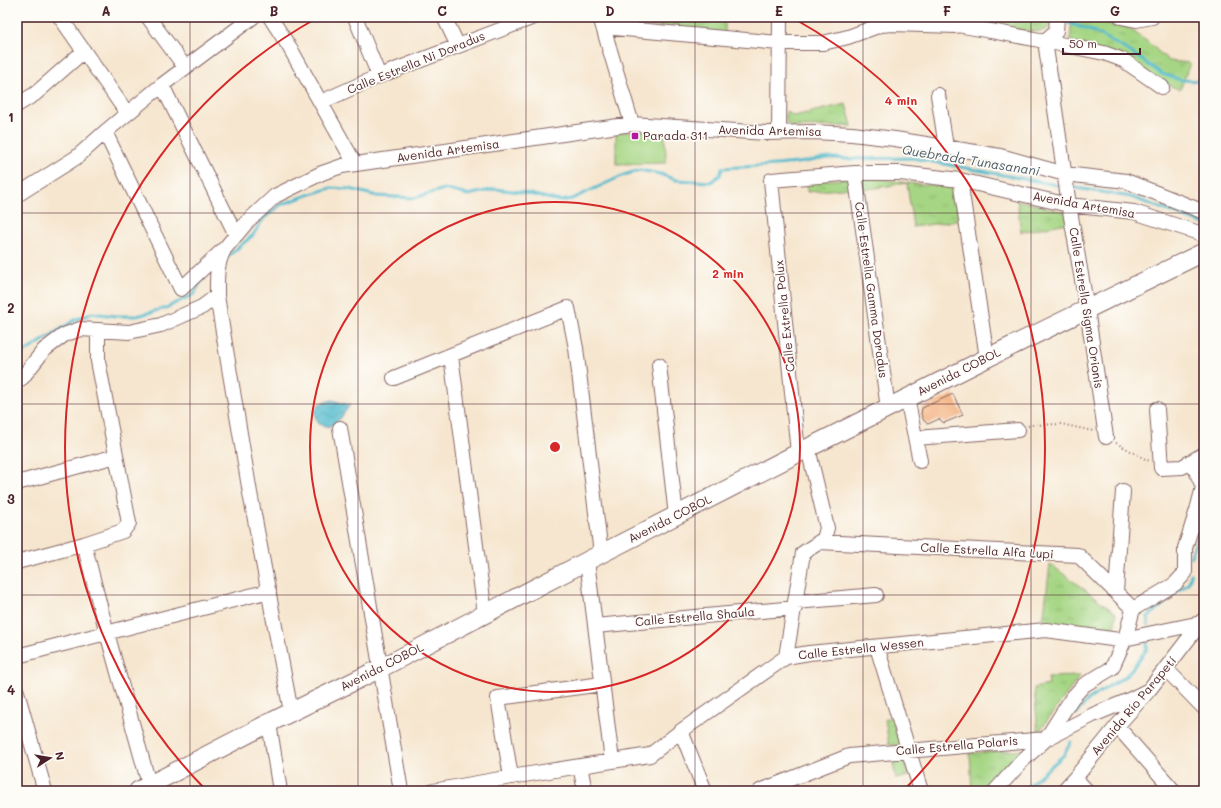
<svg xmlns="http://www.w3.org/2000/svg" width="1221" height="808" viewBox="0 0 1221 808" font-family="Mali,sans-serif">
<defs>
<pattern id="grass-tufts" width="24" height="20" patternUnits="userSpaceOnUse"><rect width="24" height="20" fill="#a6d684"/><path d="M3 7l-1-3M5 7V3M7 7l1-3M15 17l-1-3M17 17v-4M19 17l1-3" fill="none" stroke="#90b772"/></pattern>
<pattern id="water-waves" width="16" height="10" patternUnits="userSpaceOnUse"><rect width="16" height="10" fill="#50bacd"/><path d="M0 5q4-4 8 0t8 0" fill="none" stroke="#4497a7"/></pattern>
</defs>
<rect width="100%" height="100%" fill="#fdfcf7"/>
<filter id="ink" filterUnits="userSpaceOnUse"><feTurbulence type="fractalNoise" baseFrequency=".025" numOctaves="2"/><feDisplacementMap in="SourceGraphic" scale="8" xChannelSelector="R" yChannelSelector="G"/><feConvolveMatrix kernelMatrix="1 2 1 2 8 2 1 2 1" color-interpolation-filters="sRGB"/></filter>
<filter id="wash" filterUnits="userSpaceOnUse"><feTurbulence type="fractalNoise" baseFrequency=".012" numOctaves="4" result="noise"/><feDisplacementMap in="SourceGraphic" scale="16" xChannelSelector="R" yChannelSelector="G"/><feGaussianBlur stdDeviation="0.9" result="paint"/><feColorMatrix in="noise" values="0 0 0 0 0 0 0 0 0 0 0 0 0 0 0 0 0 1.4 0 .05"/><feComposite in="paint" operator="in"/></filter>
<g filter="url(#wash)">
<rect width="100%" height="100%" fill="#f6e6cf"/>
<path fill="url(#grass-tufts)" stroke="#787a58" d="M607,17H725V33L617,23Z
M951,17H1051C1051,22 1050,28 1044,30C1034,36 967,20 951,17Z
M1072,17H1103L1130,29L1149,43L1169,61L1190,63L1180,90L1070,40Z
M846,104L852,126L793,127L787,124L786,118V111L794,116Z
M861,176L907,183L955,187L960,220L913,227L907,183L862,190Z
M851,179V188L807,192V181Z
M1017,200L1065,212L1067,223L1021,232Z
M1050,564L1116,613L1114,635L1043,623Z
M1080,676L1038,733L1034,688L1049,685L1048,677Z
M893,717L901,745H889L885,719Z
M1023,750L997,775L986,791H972L970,753Z
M904,757L909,776L896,779L892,758Z"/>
<path fill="#a6d684" stroke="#787a58" d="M665,130L666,163L616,164V132Z"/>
<path fill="url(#water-waves)" stroke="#4d6c7c" d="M332,400L350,405L340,419L329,427L318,424L314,413L319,404Z"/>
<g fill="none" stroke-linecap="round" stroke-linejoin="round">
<path stroke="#50bacd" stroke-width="3" d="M992,17L997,19L1036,20
M1066,22L1095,32L1129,51L1162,74L1181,80L1204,81
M1070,187L1131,197L1204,224
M227,257L253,235L264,218L280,205L308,195L331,188L350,189L377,196L414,198L444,189L468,195L495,189L521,192L560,201L572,199L624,175L640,170L660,174L676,180L711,182L720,175L722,168C749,166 777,166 804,162C819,160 828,156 844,159L912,158L1062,186
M17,357L75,320L92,313L116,316H137L166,308L194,294L204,276
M1191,557C1193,548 1197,538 1204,531
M1148,625V617L1165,603L1177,591L1184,587L1189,582L1191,574
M1076,714L1089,699L1127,675L1147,649V643
M1022,791L1064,755L1071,742"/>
</g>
<g id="blocks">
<path fill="#f3ab76" d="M953,394L963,415L944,423L939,419L928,424L924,421L921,414L922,408Z"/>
</g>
</g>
<g filter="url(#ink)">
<use href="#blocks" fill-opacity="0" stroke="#866564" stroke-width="1"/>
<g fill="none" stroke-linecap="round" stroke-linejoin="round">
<defs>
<path id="minor" d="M60,17L127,113
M148,17L185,67
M270,17L290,48L355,164
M355,17L379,76
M444,17L458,46
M600,17L632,124
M1121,17L1136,20L1152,17
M947,23L1045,41L1104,53L1123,60L1162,87
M603,27L779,43H823L848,37L881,25L892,24L956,26
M1045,41L1069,205L1087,309L1106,437
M1045,41L1056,31L1057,17
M162,85L236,235
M938,95L946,147
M321,102L379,76L534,17
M17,105L35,94L84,51
M105,132L181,289L226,247L247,222L275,196L322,173L342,166L632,124L766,133L813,132L852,134L895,139L1000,156L1065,174L1126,181L1204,212
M779,133L780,17
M855,173L888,408
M960,180L987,358
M17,195L77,157L105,132L162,85L253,17
M224,250C216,265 217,279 217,296L250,493L291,712
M451,356L485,614
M659,365L676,516
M394,378L568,308L576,348L601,554
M17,381L22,378L44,350L64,335L80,329L129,332L161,325L202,307L217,296
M907,398L920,461
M1157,409L1161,468L1182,467L1204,454
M340,428L401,791
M916,438L1018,430
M798,453L771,180L855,173H900L960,180L1069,205L1134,212L1199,233L1204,237
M17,483L116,456
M819,542L1078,555L1133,609
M84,544L107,633L149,784
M587,561L612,761
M17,562L84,544L123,531L129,523L98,361V330
M1116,592L1123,491
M796,602L876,595
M595,626L795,608
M877,647L921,791
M17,656L269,591
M786,657L803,553L824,539L827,528L808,448
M1166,669L1204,708
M17,692L45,791
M269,723L280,791
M1117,726L1174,791
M681,731L705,791
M580,766L585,791
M511,777L498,698L602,684
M1075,778L1087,791
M433,791L511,777L650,755L681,731L786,657L809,653L1046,630L1119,640L1201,623
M760,791L849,756L1046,739L1093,715L1127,701L1149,690
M995,791L1023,760L1046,739L1072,698L1084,685L1112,668L1125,639L1133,609L1175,584L1185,573V548L1197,510L1203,487L1192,461
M1063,791L1075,778L1117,726L1149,690L1203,620"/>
<path id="major" d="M138,791L269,723L381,668L587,561L808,448L987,358L1204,252"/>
</defs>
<use href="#minor" stroke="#866564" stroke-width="16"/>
<use href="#major" stroke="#866564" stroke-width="20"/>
<path stroke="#866564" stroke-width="2" stroke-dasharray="1 3" stroke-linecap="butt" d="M1028,426L1032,425L1061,424L1093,431
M1116,443L1149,461"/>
<use href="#minor" stroke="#fff" stroke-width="14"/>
<use href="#major" stroke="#fff" stroke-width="18"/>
</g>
</g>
<path fill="none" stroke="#4a1f2b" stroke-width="1" stroke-opacity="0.55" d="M190,17V791M358,17V791M526,17V791M695,17V791M863,17V791M1031,17V791M17,213H1204M17,404H1204M17,595H1204"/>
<g fill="none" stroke="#d62828" stroke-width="2">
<circle cx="555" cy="447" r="245"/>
<path d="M206 790A490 490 0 0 1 317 18M793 18A490 490 0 0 1 904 790"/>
</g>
<rect fill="#b5179e" stroke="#fdfcf7" stroke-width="1.5" x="631" y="132" width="8" height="8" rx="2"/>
<g text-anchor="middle" stroke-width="3.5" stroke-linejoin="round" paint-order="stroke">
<g font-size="12" fill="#4a1f2b" stroke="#fdfcf7">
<text transform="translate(416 63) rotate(-22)" y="4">Calle Estrella Ni Doradus</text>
<text transform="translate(770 131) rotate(1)" y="4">Avenida Artemisa</text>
<text transform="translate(448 151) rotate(-8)" y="4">Avenida Artemisa</text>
<text transform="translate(1084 205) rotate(10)" y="4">Avenida Artemisa</text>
<text transform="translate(871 290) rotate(82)" y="4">Calle Estrella Gamma Doradus</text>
<text transform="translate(1086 308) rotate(81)" y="4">Calle Estrella Sigma Orionis</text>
<text transform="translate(785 316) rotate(-96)" y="4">Calle Extrella Polux</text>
<text transform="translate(959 372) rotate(-27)" y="4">Avenida COBOL</text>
<text transform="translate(670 519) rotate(-27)" y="4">Avenida COBOL</text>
<text transform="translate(987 551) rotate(3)" y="4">Calle Estrella Alfa Lupi</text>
<text transform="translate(695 617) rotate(-5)" y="4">Calle Estrella Shaula</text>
<text transform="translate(861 649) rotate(-6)" y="4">Calle Estrella Wessen</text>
<text transform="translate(382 667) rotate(-27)" y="4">Avenida COBOL</text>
<text transform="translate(1134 706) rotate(-50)" y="4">Avenida Río Parapetí</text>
<text transform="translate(957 746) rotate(-5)" y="4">Calle Estrella Polaris</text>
</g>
<g font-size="12" fill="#4a1f2b" stroke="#fdfcf7" text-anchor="start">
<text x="643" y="140">Parada 311</text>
</g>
<g font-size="13" font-style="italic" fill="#4c5d6c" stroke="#fdfcf7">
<text transform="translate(971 160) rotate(9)" y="5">Quebrada Tunasanani</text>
</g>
</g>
<circle cx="555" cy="447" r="6" fill="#d62828" stroke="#fdfcf7" stroke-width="2"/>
<g font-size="12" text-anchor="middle" font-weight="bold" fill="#d62828" stroke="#fdfcf7" stroke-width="3.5" stroke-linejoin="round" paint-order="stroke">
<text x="901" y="105">4 min</text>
<text x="728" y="278">2 min</text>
</g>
<rect width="1221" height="808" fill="none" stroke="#fdfcf7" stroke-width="44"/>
<g transform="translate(50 758) rotate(78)" stroke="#fdfcf7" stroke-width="3" paint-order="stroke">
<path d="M0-3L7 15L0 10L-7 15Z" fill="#4a1f2b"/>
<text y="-6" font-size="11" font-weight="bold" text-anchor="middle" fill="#4a1f2b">N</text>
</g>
<path d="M1063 48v6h77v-6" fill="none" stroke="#4a1f2b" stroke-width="2"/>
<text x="1069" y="48" font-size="12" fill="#4a1f2b" stroke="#fdfcf7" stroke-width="3" paint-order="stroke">50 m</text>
<rect x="22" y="22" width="1177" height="764" fill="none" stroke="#4a1f2b" stroke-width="1.5"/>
<g font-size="13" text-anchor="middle" font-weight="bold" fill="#4a1f2b">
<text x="106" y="16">A</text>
<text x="274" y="16">B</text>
<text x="442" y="16">C</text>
<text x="610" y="16">D</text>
<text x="779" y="16">E</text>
<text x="947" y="16">F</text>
<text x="1115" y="16">G</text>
<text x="11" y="122">1</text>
<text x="11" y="313">2</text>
<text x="11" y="504">3</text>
<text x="11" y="695">4</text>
</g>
</svg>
